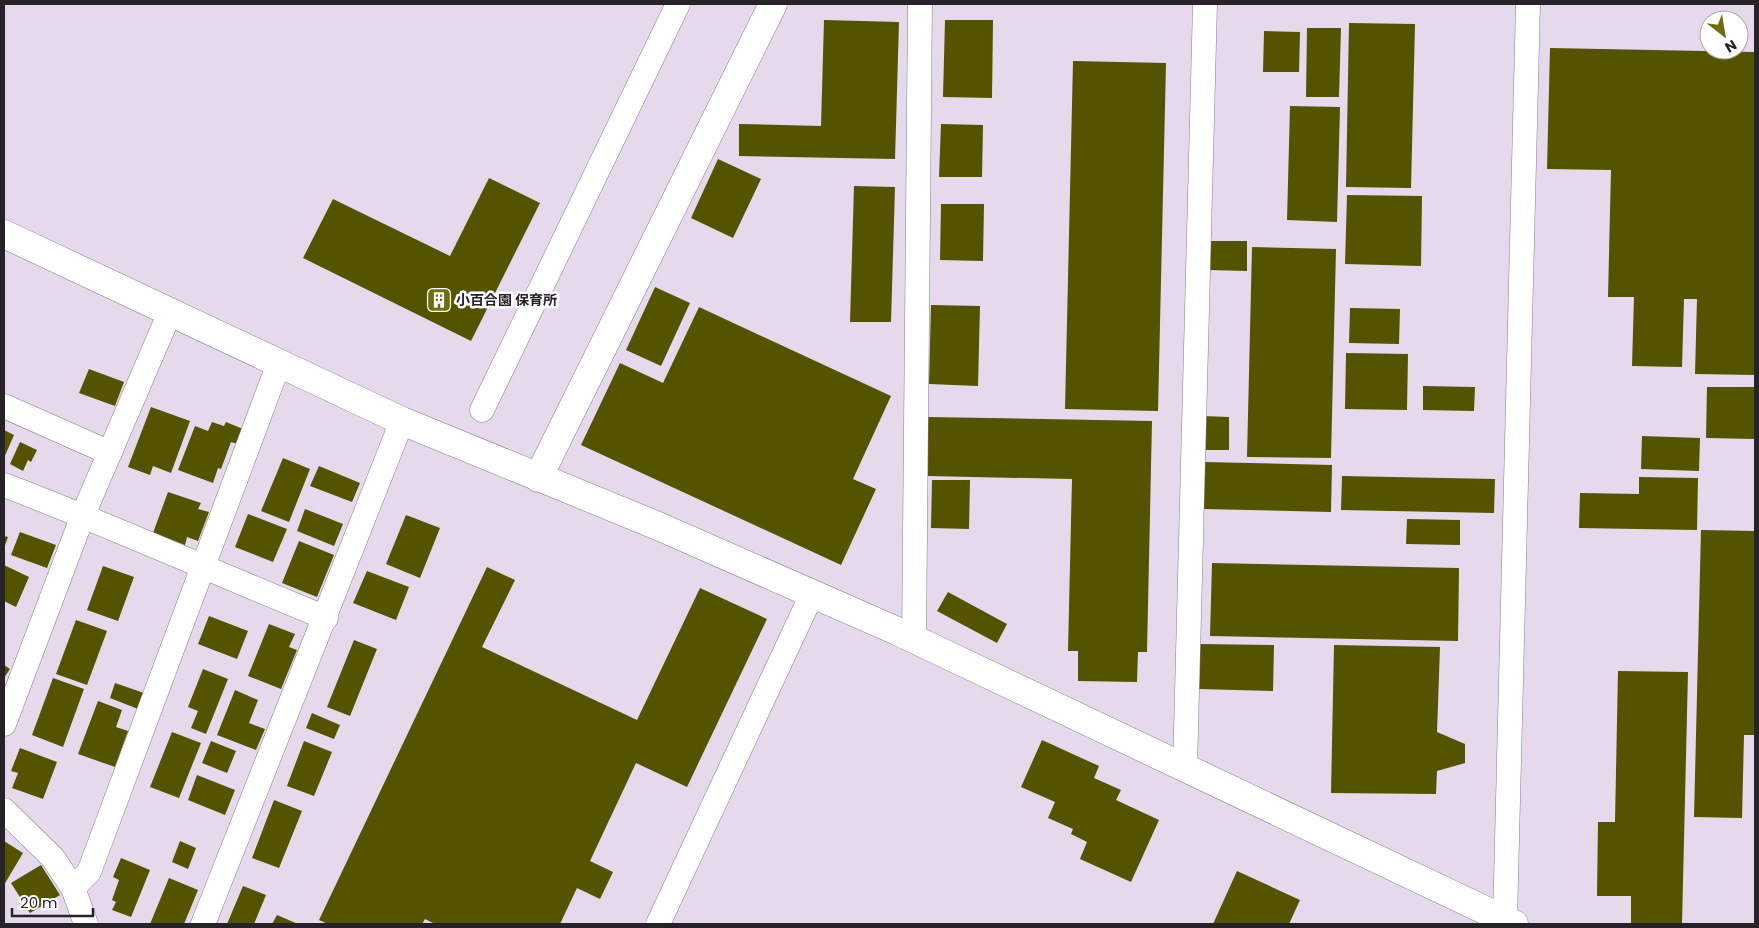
<svg xmlns="http://www.w3.org/2000/svg" width="1759" height="928" viewBox="0 0 1759 928" font-family="Poppins,'Noto Sans JP',sans-serif">
<rect width="100%" height="100%" fill="#e6d9ec"/>
<path fill="#535300" d="M824,20L899,22L895,159L739,156V124L821,126Z
M945,20H993L992,98L943,97Z
M1349,23L1415,24L1411,188L1346,187Z
M1307,28H1341L1339,97H1306Z
M1264,31L1300,32L1299,72H1263Z
M1550,48L1755,52V375L1695,374L1697,299H1684L1682,367L1632,366L1634,297H1608L1611,170L1547,169Z
M1073,61L1166,63L1158,411L1065,409Z
M1290,106L1340,107L1337,222L1287,220Z
M941,124L983,125L982,177H939Z
M718,159L761,179L733,238L691,218Z
M489,178L540,203L471,341L303,258L333,199L450,256Z
M854,186L895,187L891,322H850Z
M1347,195L1422,196L1421,266L1345,264Z
M941,204H984L983,261L940,260Z
M1209,241H1247V271L1209,270Z
M1252,247L1336,249L1331,458L1247,457Z
M655,287L690,303L661,366L626,350Z
M931,305L980,306L978,386L929,384Z
M699,307L891,396L853,479L876,489L841,565L581,445L620,363L663,383Z
M1350,308L1400,309L1399,344L1349,343Z
M1346,353L1408,354L1407,410L1345,409Z
M89,369L124,382L115,406L79,393Z
M1423,386L1475,387L1474,411L1423,410Z
M1707,387H1755V439L1706,438Z
M151,407L190,421L171,473L153,466L150,475L128,467Z
M1202,416L1229,417V450H1202Z
M928,417L1152,421L1147,652H1138L1137,682L1078,681V651H1068L1072,479L927,476Z
M212,422L224,426L226,422L243,429L238,444L231,442L221,469L218,468L213,483L178,470L195,426L208,431Z
M4,430L14,435L4,458Z
M1642,436L1700,438L1699,471L1641,469Z
M20,442L37,450L31,462L28,460L23,471L10,464Z
M283,458L310,469L289,522L261,511Z
M1204,462L1332,465L1331,512L1203,509Z
M319,466L360,483L352,502L310,486Z
M1342,476L1495,479L1494,513L1341,510Z
M1639,477L1698,478L1697,530L1579,528L1580,493L1639,494Z
M932,480H970L969,529L931,528Z
M168,492L201,503L198,509L209,512L198,541L187,537L185,545L153,533Z
M305,509L343,524L334,546L297,531Z
M248,514L287,529L273,562L235,547Z
M406,515L440,528L420,578L386,564Z
M1407,519L1460,520V545L1406,544Z
M1701,530L1755,531V735H1744L1742,818L1694,817Z
M20,532L56,545L47,568L11,555Z
M4,536L8,537L4,548Z
M299,541L334,555L317,597L282,583Z
M1212,563L1459,568L1458,641L1210,636Z
M4,565L29,577L16,607L4,601Z
M103,566L134,577L118,621L87,610Z
M487,567L515,580L482,647L637,720L700,588L767,619L687,787L636,763L590,861L613,872L600,899L577,888L560,924H435L425,919L422,924H328L319,920Z
M367,571L409,587L396,620L353,603Z
M948,592L1007,624L997,643L937,611Z
M209,616L248,631L237,659L198,644Z
M76,620L107,631L87,685L56,674Z
M269,624L295,634L289,647L297,650L281,689L248,676Z
M354,640L377,649L350,716L327,707Z
M1200,644L1274,645L1273,691L1199,689Z
M1334,645L1440,647L1437,732L1465,744V763L1437,771L1436,794L1331,793Z
M4,665L10,669L4,678Z
M203,669L228,679L206,734L191,728L198,711L188,707Z
M1618,671L1688,672L1682,924H1631V896H1597L1598,822H1615Z
M53,678L84,689L63,747L32,735Z
M115,683L144,693L138,709L110,698Z
M235,690L258,700L249,723L265,729L256,750L217,735Z
M98,701L122,710L116,727L128,731L115,767L78,754Z
M312,713L340,725L334,739L306,728Z
M172,732L201,743L179,798L150,787Z
M1042,740L1099,766L1094,778L1121,790L1116,800L1159,820L1131,882L1080,859L1087,842L1071,834L1073,829L1048,818L1055,802L1021,787Z
M211,741L236,751L227,773L202,763Z
M304,741L332,752L314,796L287,786Z
M20,748L57,762L43,799L12,788L18,773L11,771Z
M197,775L235,790L225,815L188,800Z
M274,800L302,811L279,868L252,858Z
M4,841L23,853L4,885Z
M180,841L196,848L188,869L172,862Z
M121,858L150,870L131,917L112,910L116,902L112,900L119,880L113,877Z
M41,865L60,895L30,913L11,883Z
M1237,871L1300,900L1289,924H1213Z
M169,878L198,890L184,924H150Z
M243,886L266,895L254,924H227Z
M277,915L298,924H272Z"/>
<g fill="none" stroke-linecap="round" stroke-linejoin="round">
<defs>
<path id="minor" d="M4,406L110,453
M482,410L678,4
M4,485C112,526 218,574 326,618
M914,639L920,4
M4,724L83,515L170,312
M1185,769L1205,4
M4,810L53,858L73,888L86,924
M73,888L89,872L279,363
M1505,920L1528,4
M203,924L402,421
M658,924L812,594"/>
<path id="tertiary" d="M4,234L402,421L658,526L897,631L1514,924
M538,478L773,4"/>
</defs>
<use href="#minor" stroke="#887d8e" stroke-width="25"/>
<use href="#tertiary" stroke="#887d8e" stroke-width="29"/>
<use href="#minor" stroke="#fff" stroke-width="24"/>
<use href="#tertiary" stroke="#fff" stroke-width="28"/>
</g>
<defs>
<symbol id="building-square" viewBox="-11 -11 22 22"><rect x="-9" y="-9" width="18" height="18" rx="4" fill="#6e6e0f" stroke="#fff"/><path d="M-4-6H4V6H1V3H-1V6H-4ZM-2.5-4.3h1.7v1.8h-1.7ZM.8-4.3h1.7v1.8H.8ZM-2.5-1h1.7V.8h-1.7ZM.8-1h1.7V.8H.8Z" fill="#fff"/></symbol>
</defs>
<g fill-rule="evenodd">
<use href="#building-square" x="425" y="286" width="28" height="28"/>
</g>
<g text-anchor="middle" stroke-width="5" stroke-linejoin="round" paint-order="stroke">
<g font-size="14" font-weight="bold" fill="#262228" stroke="#fff" text-anchor="start">
<text x="456" y="305">小百合園 保育所</text>
</g>
</g>
<rect width="1759" height="928" fill="none" stroke="#262228" stroke-width="10"/>
<g transform="translate(1724 35) rotate(149)"><circle r="24" fill="#ffffff" stroke="#a8a7a9"/>
<path d="M0-4L9 19L0 12L-9 19Z" fill="#6e6e0f"/>
<text y="-8" font-size="14" font-weight="bold" text-anchor="middle" fill="#262228">N</text>
</g>
<path d="M12 908v8h81v-8" fill="none" stroke="#262228" stroke-width="2.5"/>
<text x="20" y="908" font-size="15" fill="#262228" stroke="#ffffff" stroke-width="4" paint-order="stroke">20 m</text>
</svg>
